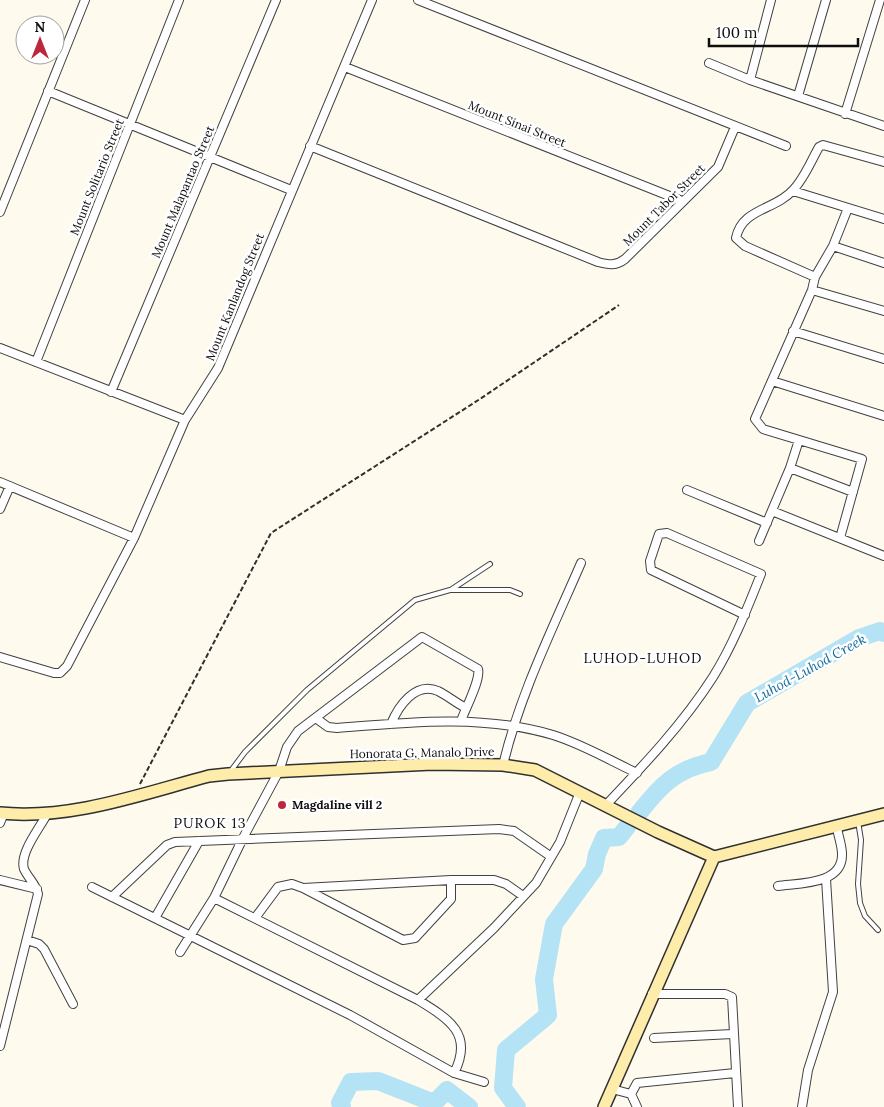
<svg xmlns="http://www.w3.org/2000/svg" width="884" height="1107" viewBox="0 0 884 1107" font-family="Lora,serif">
<rect width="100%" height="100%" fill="#fffaee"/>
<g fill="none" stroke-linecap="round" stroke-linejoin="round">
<path stroke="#b4e3f5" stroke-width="18" d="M639,813C660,786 676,769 711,762L747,703L859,638L880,631L884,633
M342,1107L340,1103L351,1082L378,1081L434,1103L447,1090L469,1107
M517,1107L503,1088L506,1050L548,1015L544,979L554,924L594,869L597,854L604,838L619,837L627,827"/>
<defs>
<path id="lane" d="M452,589L490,564
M230,772L245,752L307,690L415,600L450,590H510L520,594
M858,821L861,840L858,884L860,903L865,916L878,930"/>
<path id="street" d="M418,0L786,146
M771,0L750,80L884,126
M709,63L750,80
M345,67L682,201
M48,91L291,190
M798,96L826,0
M845,114L880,0
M310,146L598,262C609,265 616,266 625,259L718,167L735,127
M793,191L884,219
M0,212L85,0
M833,246L884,263
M815,277L745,246L736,238C742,208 776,210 793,190C804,179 811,161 819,147L823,145L884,162
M812,290L884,311
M793,331L884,359
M0,348L185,420
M36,362L179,0
M772,381L884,416
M111,392L276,0
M799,440L790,468L853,492
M0,482L134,538
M687,490L767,523
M0,509L10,486
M772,511L884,556
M840,538L862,459L763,429L755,419L812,290L815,277L833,246L848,208
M759,541L790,468
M0,657L54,673H60L67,666L134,538L185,420L218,368L372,0
M317,719L328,727L337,728C408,722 483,714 553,735C582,744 609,760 637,773
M391,724C398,707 415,681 438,691C448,696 456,703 466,708
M503,765C520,694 552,630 581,563
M605,806C643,766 683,724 713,677C733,645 747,609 761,574L667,533L659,534L650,561L651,570L745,615
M0,823L4,813
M0,880L37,889
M778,886C799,883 843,885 842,854C842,845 838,836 837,827
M92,887L350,1015L454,1073L484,1082
M303,888L403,940L415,938L451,899V880
M112,897L167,845L175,842L499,829L514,831L550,856
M214,898L418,1000C449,1019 474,1034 454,1073
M155,918L199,841
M255,918L278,887L292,884L303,888L451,880H494L506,884L523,896
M27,940L39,944L44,949L73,1004
M180,952L214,898L243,838L279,771L287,747L298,731L422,637L478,669C481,680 465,709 461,721
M652,994H725L732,997L738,1107
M418,1000L494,928L536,883L560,842L580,792
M654,1038L732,1034
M0,1046L38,894C36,884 28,878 24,869C19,853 40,828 47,814
M612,1089L631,1094L637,1083L735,1073
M631,1094L637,1107
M802,1107L808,1070L833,992L826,879"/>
<path id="secondary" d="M0,813C71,820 141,794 209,776L228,774L432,764L503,765L535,770L658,832L714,857L884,814
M604,1107L714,857"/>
</defs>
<use href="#lane" stroke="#414141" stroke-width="6"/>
<use href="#street" stroke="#414141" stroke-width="10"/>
<use href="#secondary" stroke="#303030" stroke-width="14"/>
<path stroke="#303030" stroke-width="2" stroke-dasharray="5 2.5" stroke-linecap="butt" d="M140,784L271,533L480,399L619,305"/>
<use href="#lane" stroke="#fff" stroke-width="4"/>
<use href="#street" stroke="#fff" stroke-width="8"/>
<use href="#secondary" stroke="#feedaa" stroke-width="11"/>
</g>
<circle fill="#bc273c" stroke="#fff" stroke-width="2" cx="282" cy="805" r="5"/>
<g text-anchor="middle" stroke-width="5" stroke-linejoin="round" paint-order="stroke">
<g font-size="12" fill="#0e0e0e" stroke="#fff">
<text transform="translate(517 124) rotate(22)" y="4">Mount Sinai Street</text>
<text transform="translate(97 177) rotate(-68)" y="4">Mount Solitario Street</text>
<text transform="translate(183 192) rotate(-67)" y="4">Mount Malapantao Street</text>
<text transform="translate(664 205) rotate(-45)" y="4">Mount Tabor Street</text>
<text transform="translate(235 297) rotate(-68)" y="4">Mount Kanlandog Street</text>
<text transform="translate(422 753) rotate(-1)" y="4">Honorata G. Manalo Drive</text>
</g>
<g font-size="12" font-weight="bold" fill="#0e0e0e" stroke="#fff" text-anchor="start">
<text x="292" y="809">Magdaline vill 2</text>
</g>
<g font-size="14" letter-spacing="1" fill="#0e0e0e" stroke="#fff">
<text x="643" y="663">LUHOD-LUHOD</text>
<text x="210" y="828">PUROK 13</text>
</g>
<g font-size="14" font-style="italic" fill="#186f9e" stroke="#fff">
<text transform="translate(810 668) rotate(-29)" y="5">Luhod-Luhod Creek</text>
</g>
</g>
<g transform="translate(40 40)"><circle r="24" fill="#ffffff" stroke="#9f9f9f"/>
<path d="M0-4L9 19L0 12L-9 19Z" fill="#bc273c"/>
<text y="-8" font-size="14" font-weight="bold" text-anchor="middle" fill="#0e0e0e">N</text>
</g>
<path d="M709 38v8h149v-8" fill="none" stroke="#0e0e0e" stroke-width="2.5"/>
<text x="716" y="38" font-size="15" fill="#0e0e0e" stroke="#ffffff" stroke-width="4" paint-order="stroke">100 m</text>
</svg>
